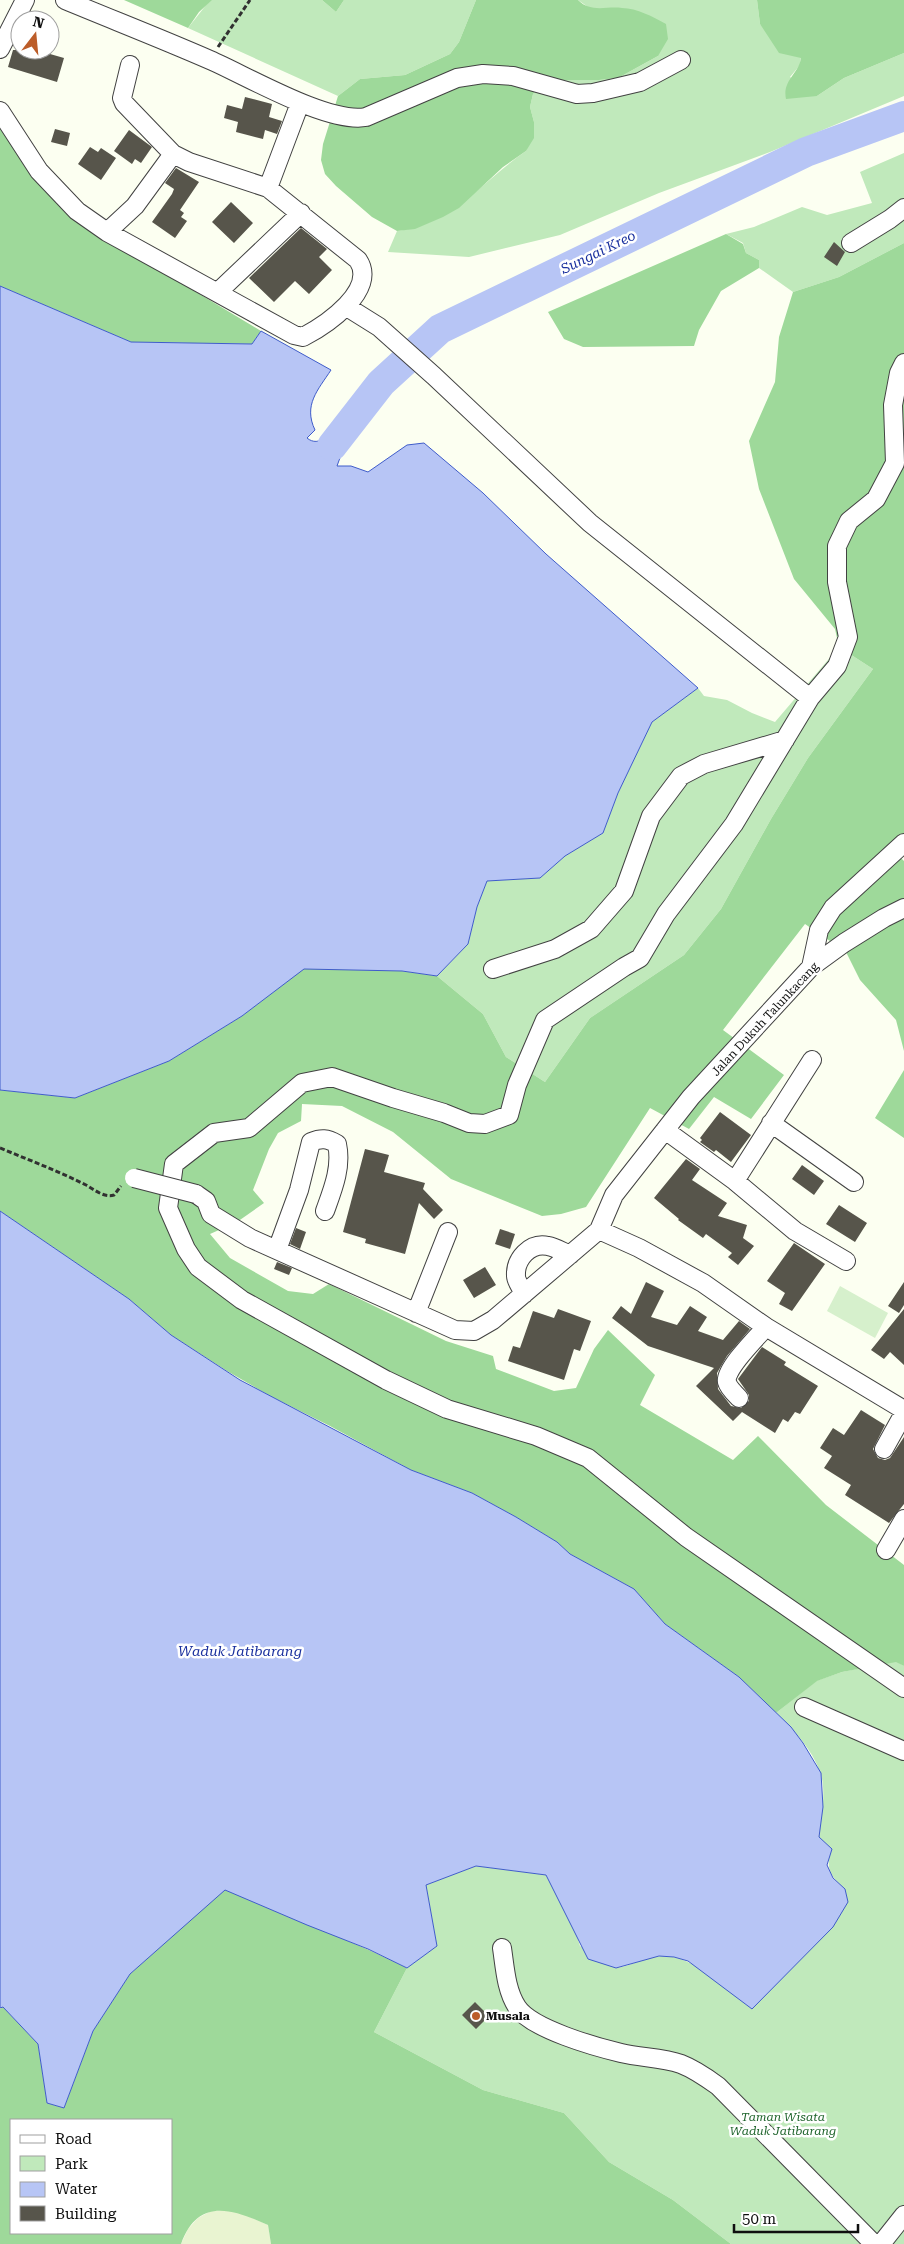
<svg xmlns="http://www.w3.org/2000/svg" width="904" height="2244" viewBox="0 0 904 2244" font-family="'Roboto Serif',serif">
<rect width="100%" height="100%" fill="#fcfff1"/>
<path fill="#e9f4d1" d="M227,2210L241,2213L268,2225L271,2244H181L188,2229L198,2218L211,2211Z"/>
<path fill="#c0e9bb" d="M210,0H322L336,12L344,0H476L459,42L450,54L405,75L360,79L338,96L188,28Z
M578,0H757L760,24L801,57L800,65L790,77L817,96L844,78L904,53V96L770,152L659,193L560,235L469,257L388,252L397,231C450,225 484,180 526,151L534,122L530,107L533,94L547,80H599L618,78L658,56L606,9H591Z
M904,153V243L839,277L793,292L759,268V260L746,253L743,243L726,234L754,227L802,207L827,215L872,203L860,172Z
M839,647L873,669L808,758L771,819L721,909L684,955L590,1018L545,1082L506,1057L483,1014L437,976L468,944L477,907L487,881L540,878L565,856L603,833L618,793L652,722L698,688L704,696L727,700L752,713L775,722Z
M896,1661L904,1666V2244H731L673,2200L609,2162L564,2113L483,2090L374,2032L407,1968L437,1946L426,1885L476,1866L546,1875L575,1930L580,1946L616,1968C631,1966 646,1957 661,1956C693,1954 727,1990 752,2009L845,1889C829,1875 826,1869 831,1849L819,1837C821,1819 827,1789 820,1772C812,1749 793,1729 776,1713L816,1681L842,1672Z"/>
<path fill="#9ed99a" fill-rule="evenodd" d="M124,0H212L199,12L188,28Z
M322,0H344L336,12Z
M476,0H578C591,13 605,6 622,8C637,8 653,17 666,24L668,39L658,56L618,78L599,80H547L533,94L530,107L534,122V138L526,151L503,167L459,208L443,217L415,229L397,231L372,217L336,186L325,174L321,160L323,144L338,96L360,79L405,75L450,54L459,42Z
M757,0H904V53L844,78L817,96L786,99C782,80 799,74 801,58L779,53L760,24Z
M0,123L83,224L261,331L252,344L131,342L0,286Z
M726,234L743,244L746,253L759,260V268L721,291L699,330L694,346L583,347L564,339L548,312Z
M904,243V835L899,856L904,861V1051L896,1020L860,980L846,952L805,924L723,1030L784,1075L751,1119L714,1097L689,1129L650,1108L586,1207L561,1214L542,1216L451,1179L393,1132L342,1106L302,1104L301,1121L278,1133L269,1149L253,1190L264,1203L237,1222L210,1234L230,1258L288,1291L313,1294L329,1284L446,1341L493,1356L496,1369L554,1391L576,1388L594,1349L608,1330L655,1375L640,1405L733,1460L758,1436L826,1505L904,1565V1666L896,1662L842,1672L817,1681L776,1713L739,1677L665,1624L634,1589L570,1554L557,1542L516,1517L472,1493L411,1470L330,1426L270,1396L227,1371L171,1335L129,1299L0,1211V1090L75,1098L169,1061L242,1016L304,968L402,971L437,976L483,1014L506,1057L545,1082L590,1018L684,955L721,909L771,819L808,758L873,669L839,647L835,629L794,579L759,489L749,441L775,382L779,337L793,292L839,277Z
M904,1070V1138L875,1118Z
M225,1889C286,1916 348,1939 407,1968L374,2032L483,2090L564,2113L609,2162L673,2200L731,2244H271L268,2225C232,2209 198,2197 181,2244H0V2009L3,2007L38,2044L47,2103L64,2108L93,2031L130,1974ZM11,2120H171V2233H11Z"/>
<path fill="#d6f0cc" d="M840,1286L888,1313L875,1338L827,1311Z"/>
<path fill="#b7c5f5" stroke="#3f5cca" d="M0,286L131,342L252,344L261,331L331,370C318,390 303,405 315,430L307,438C313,443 319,442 326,438L341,455L337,466H351L368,472L407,445L424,443L483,493L546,554L698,688L652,722L618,793L603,833L565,856L540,878L487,881L477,907L468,944L437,976L402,971L304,969L242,1016L169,1061L75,1098L0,1090Z
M0,1211L129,1299L171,1335L240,1380L411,1470L472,1493L516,1517L557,1542L570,1554L634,1589L665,1624L739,1677L791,1727L803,1743L821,1773L823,1807L819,1837L832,1849L827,1865L833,1878L845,1889L848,1902L833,1927L752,2009L688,1961L674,1957L659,1956L616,1968L588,1959L546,1875L476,1866L426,1885L437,1946L407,1968L368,1949L307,1925L225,1890L130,1974L93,2031L64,2108L47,2103L38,2044L3,2007L0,2008Z"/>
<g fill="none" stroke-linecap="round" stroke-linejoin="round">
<path stroke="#b7c5f5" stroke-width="30" d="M332,446L381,383L440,329L806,152L904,116"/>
</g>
<path fill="#57554b" d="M13,50H36L64,58L57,82L8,67Z
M245,97L272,104L269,117L282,121L277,134L265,130L263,139L236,132L238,122L224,118L227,105L242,109Z
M55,129L70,133L67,146L51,142Z
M129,130L152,147L141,163L135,159L132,164L114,151Z
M90,147L98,152L101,148L116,158L101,180L78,164Z
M176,168L199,182L180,210L184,213L181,217L187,221L175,238L152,222L172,194L174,189L165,183Z
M231,202L253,223L234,243L212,222Z
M301,228L327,249L319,257L332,270L309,294L295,281L274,302L249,278Z
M834,242L845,252L837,266L824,257Z
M720,1112L751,1135L731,1162L716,1150L714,1152L700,1142L702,1140L700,1138Z
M365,1149L389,1155L384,1172L425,1183L423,1189L443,1210L434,1219L419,1203L405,1254L365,1243L366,1239L343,1232Z
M686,1159L700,1169L692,1180L727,1203L718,1216L747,1225L743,1238L754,1246L738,1265L728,1257L732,1253L706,1234L703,1238L678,1220L679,1219L654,1198Z
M802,1165L824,1181L814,1195L792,1179Z
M839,1205L867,1223L855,1242L826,1224Z
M296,1228L306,1232L300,1249L290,1244Z
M500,1229L515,1234L510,1249L495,1244Z
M794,1243L825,1264L792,1311L779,1304L785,1293L767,1281Z
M277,1262L292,1268L289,1275L274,1269Z
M485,1267L496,1285L474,1298L463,1280Z
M646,1282L664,1291L651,1317L677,1325L690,1306L707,1317L698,1331L723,1340L739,1321L750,1329L727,1356L717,1373L718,1389L731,1406L741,1408L749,1401V1395L738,1379L762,1347L786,1362L784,1365L818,1386L800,1414L795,1412L788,1422L783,1419L775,1433L742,1412L733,1421L696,1386L714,1368L648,1346L612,1318L621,1306L631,1314Z
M904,1282V1305L899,1313L888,1306Z
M558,1309L591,1321L580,1351L574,1349L564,1380L508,1361L513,1346L520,1348L533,1311L554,1318Z
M904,1309V1365L890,1352L884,1359L871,1350Z
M861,1410L885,1425L873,1449L878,1458L885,1460L890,1458L904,1437V1504L889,1523L845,1495L851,1485L824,1468L832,1456L820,1448L833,1428L844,1435Z
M475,2002L489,2016L476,2029L462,2015Z"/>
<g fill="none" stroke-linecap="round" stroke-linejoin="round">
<defs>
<path id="minor" d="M65,0C113,20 162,39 210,60C247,76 328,124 366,117L457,78L483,74L513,76L577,94L593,93L640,82L681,60
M0,49L25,0
M130,65L122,98L124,103L173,154
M0,111L39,171L77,211L107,232L294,335L303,337C326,325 378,290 358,260L268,188L300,103
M107,232L135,206L173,154L189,162L268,188
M851,243L890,219L904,208
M218,292L301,213
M347,307L379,327L434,376L590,523L810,698
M904,363L899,373L893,405L895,463L876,499L849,521L837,546V582L848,637L837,666L810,698L734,824L666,914L640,958L624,967L545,1020L517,1085L509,1115L485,1124L469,1123L444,1113L393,1098L332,1077L302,1083L249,1128L214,1133L174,1164L168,1208L186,1249L198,1267L242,1300L386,1380L447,1409L536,1436L588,1458L686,1537L904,1688
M904,908L884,918L844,943L811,967L691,1097L614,1195L599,1230L639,1248L703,1283L766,1327L904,1410
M811,967L819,930L833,908L904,843
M493,969L555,949L591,929L624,891L651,816L681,776L704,764L785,740
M771,1123L854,1182
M665,1130L735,1181L795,1231L846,1261
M735,1181L812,1060
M196,1194L206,1201L211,1214L250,1238L455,1330L474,1331L493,1320L599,1230
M277,1250L299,1190L311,1142C321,1138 327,1138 337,1144C342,1167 333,1189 325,1211
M524,1294C522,1288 516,1282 516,1276C515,1259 530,1242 548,1246C555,1247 563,1252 570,1255
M416,1313L448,1232
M739,1398C735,1394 728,1387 727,1382C723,1371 758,1336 766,1327
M884,1449L904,1413
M886,1550L904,1519
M804,1707L904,1751
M502,1948C505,1968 506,1990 517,2007C531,2029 596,2047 621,2053C641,2058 662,2057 681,2064C694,2069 707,2078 718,2086L874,2244
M881,2244L904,2215"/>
</defs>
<use href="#minor" stroke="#424242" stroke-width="20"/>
<path stroke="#313131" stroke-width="3" stroke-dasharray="5 2.5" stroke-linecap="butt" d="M218,47L250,0
M0,1148C29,1160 58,1171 86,1185C95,1190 104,1198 114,1195L121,1186"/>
<use href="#minor" stroke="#fff" stroke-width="18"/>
<defs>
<path id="minor-bridge" d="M134,1178L196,1194"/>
</defs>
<use href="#minor-bridge" stroke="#424242" stroke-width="20" stroke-linecap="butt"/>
<use href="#minor-bridge" stroke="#fff" stroke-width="18"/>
</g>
<circle fill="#bc5d29" stroke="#fff" stroke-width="2" cx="476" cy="2016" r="5"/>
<g text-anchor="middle" stroke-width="5" stroke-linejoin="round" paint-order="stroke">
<g font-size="12" fill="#0f0f0f" stroke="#fff">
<text transform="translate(765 1019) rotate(-47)" y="4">Jalan Dukuh Talunkacang</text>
</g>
<g font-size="12" font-weight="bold" fill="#0f0f0f" stroke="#fff" text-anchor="start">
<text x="486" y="2020">Musala</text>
</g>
<g font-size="12" font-style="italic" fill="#20652d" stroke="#fff">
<text x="783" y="2121">Taman Wisata<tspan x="783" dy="14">Waduk Jatibarang</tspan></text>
</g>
<g font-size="14" font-style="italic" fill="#1a309e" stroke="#fff">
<text transform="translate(598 252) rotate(-26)" y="5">Sungai Kreo</text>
<text x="240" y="1656">Waduk Jatibarang</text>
</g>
</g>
<rect x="10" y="2119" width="162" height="115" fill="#ffffff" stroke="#9f9f9f"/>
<rect x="20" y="2135" width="25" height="8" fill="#ffffff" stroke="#9f9f9f"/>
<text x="55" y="2144" font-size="15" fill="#0f0f0f">Road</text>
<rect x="20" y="2156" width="25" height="15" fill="#c0e9bb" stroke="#9f9f9f"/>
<text x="55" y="2169" font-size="15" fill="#0f0f0f">Park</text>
<rect x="20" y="2182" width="25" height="15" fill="#b7c5f5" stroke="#9f9f9f"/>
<text x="55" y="2194" font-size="15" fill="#0f0f0f">Water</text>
<rect x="20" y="2206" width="25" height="15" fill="#57554b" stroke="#9f9f9f"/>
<text x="55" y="2219" font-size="15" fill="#0f0f0f">Building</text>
<g transform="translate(35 35) rotate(16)"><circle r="24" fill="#ffffff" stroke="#9f9f9f"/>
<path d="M0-4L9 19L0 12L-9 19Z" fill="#bc5d29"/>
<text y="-8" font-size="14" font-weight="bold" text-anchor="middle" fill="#0f0f0f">N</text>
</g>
<path d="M734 2224v8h124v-8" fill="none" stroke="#0f0f0f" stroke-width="2.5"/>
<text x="742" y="2224" font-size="15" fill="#0f0f0f" stroke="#ffffff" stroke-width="4" paint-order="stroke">50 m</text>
</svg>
